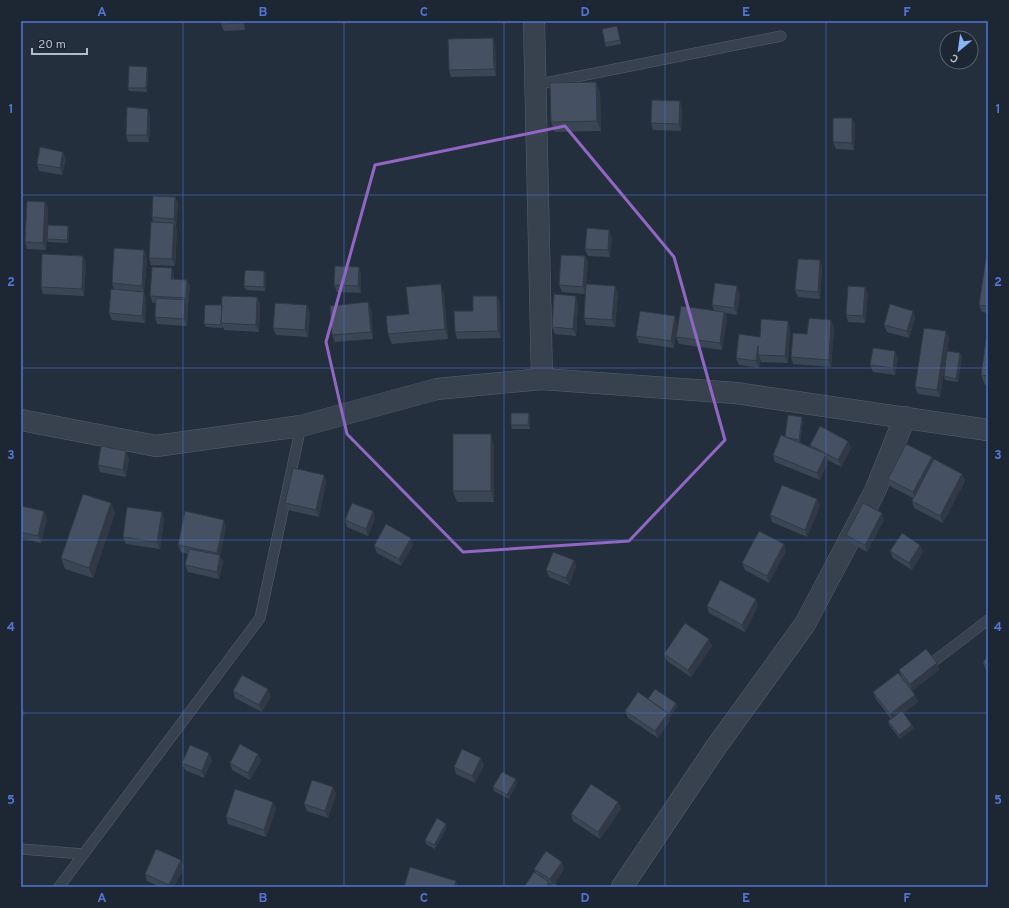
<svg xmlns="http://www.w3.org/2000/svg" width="1009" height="908" viewBox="0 0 1009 908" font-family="Overpass,sans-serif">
<rect width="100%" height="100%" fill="#242f3e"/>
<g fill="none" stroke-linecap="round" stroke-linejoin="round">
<defs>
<path id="lane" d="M535,85L781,36
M929,665L988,620
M21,849L83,854
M59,887L260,618L301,426"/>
<path id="street" d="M534,21L542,379
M21,420L156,446L301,426L437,389L542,379L736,393L988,430
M622,887L716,747L805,624L875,491L905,417"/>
</defs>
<use href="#lane" stroke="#565f6c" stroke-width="11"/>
<use href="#street" stroke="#565f6c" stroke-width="22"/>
<use href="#lane" stroke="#38414e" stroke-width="10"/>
<use href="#street" stroke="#38414e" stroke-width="21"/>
</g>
<path fill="#3b4654" d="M221,21H245V30L224,31L221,24Z
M618,29L621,44L606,47L605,43Z
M493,38L495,45L496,76L451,77L449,70Z
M147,67L148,70L147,92L129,91L128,88Z
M600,92L601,131L555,132L551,122Z
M682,108L681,131L653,130L651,123Z
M150,116L149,142H128L126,135Z
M852,118L855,125L854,150L836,149L833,142Z
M66,159L62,175L39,171L37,164Z
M175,197L178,204L176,226H175L177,230L175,266L151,265L149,258L153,222L152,217Z
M45,202L48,209L46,250L27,249L25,242Z
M68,226L69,230L68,243L48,242L47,239Z
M612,237L610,257L588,256L585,249Z
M144,250L147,257L144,293L146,299L145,323L112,320L109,313L114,290L112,283Z
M585,256L588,263L586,284L615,286L618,293L615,327L586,325L584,318L585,294L562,292L559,285Z
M988,258V313L982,312L979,305Z
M820,260L822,267L820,299L798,297L795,290Z
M86,263L84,296L43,294L41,287Z
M359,267L361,274V293L337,292L334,285Z
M172,268L174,275V280H187L190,287L188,305H187L188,307L187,326L157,324L155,317L156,303H153L150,296Z
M264,271L266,274L265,291L246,290L244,286Z
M865,287L868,294L865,323L848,322L846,315Z
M740,293L737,315L725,313L727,319L722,350L679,344L676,337L714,310L712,305Z
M444,294L448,339L392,344L388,334L409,314Z
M497,296L500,303L501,338L457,339L455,332L473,311Z
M257,297L260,304L259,332L224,330L223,326L222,328L206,327L204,324L222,305Z
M368,302L371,309L373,339L335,342L332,335Z
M578,303L576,336L555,334L552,327Z
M913,311L915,318L909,338L887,332L884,325Z
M310,312L308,337L276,335L273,328Z
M788,321L790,328L788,363L761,362L760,359L759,368L739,365L736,358L760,337Z
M677,323L674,348L639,343L636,336Z
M834,327L831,367L793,364L791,357L807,334Z
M946,331L949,338L940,397L918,394L915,387Z
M988,340V386L985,385L981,375Z
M960,353L962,356L958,382L945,380L944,376Z
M898,358L895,375L873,372L870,365Z
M530,416V429H512L511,425Z
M803,420L800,443L811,448L810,445L848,441L851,448L841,467L828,460V461L820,480L775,462L773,455L785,437Z
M494,445V502H457L453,491Z
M932,457L933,461L962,474L965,481L943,523L914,508L912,501L913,498L890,486L888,479Z
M129,458L126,477L100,472L98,465Z
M324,475L326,482L319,517L288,510L285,503Z
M817,499L820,506L807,537L772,522L770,515Z
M111,503L115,513L93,578L65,569L61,558Z
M21,506L47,518L41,543L21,538Z
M162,512L164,519L160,549L126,544L123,537Z
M375,518L368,536L347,527L345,520Z
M884,520L867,552L849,542L846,535Z
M226,527L220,555L223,562L219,579L188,572L185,565L188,554L181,552L178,545Z
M784,544L786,551L769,583L745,570L742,563Z
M413,545L401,566L377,553L374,546Z
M920,545L923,552L912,570L893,558L890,551Z
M574,560L576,567L569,585L549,577L546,570Z
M707,606H758L745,632L709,613Z
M712,646L691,677L667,661L664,654Z
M988,655V672L986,670L983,663Z
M899,670H939L912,691L918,702L903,713L912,725L914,728L900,739L889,725L888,721L891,719L876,699L873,692L901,677Z
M233,691L271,696L262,712L235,698Z
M648,699L676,703L677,706L670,717H669L670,720L658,738L628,718L625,711Z
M258,754L261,761L250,780L232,770L230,763Z
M212,760L204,778L185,770L182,763Z
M484,765L475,783L456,774L454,767Z
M517,783L509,799L494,791L493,787Z
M333,787L336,794L328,818L307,811L304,804Z
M273,802L276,809L266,837L228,824L226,817Z
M621,809L600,839L573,821L571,814Z
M447,827L435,849L426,844L425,840Z
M181,860L184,867L174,887H160L147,881L145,874Z
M562,862L564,869L555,883L560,887H524L536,874L534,869Z"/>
<path fill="#303945" d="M243,21H245V30L243,23Z
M493,38L495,45L496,76L494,69Z
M147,67L148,70L147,92L146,88Z
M596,82L600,92L601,131L597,121Z
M680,101L682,108L681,131L679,124Z
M148,109L150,116L149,142L147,135Z
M852,118L855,125L854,150L852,143Z
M63,152L66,159L62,175L60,168Z
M175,197L178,204L176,226L174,219Z
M45,202L48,209L46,250L43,243Z
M174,223L177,230L175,266L172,259Z
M68,226L69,230L68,243L67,240Z
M609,230L612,237L610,257L608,250Z
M144,250L147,257L144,293L142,286Z
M83,256L86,263L84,296L82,289Z
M585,256L588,263L585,294L583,287Z
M820,260L822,267L820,299L818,292Z
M359,267L361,274V293L358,286Z
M172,268L174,275L173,286L171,279Z
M264,271L266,274L265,291L264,287Z
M187,280L190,287L188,305L186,298Z
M441,284L444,294L448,339L445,329Z
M615,286L618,293L615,327L612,320Z
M737,286L740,293L737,315L734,308Z
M865,287L868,294L865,323L863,316Z
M144,292L146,299L145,323L142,316Z
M497,296L500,303L501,338L498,331Z
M576,296L578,303L576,336L573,329Z
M257,297L260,304L259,332L256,325Z
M185,300L188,307L187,326L184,319Z
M368,302L371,309L373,339L371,332Z
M307,305L310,312L308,337L305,330Z
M913,311L915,318L909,338L907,331Z
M724,312L727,319L722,350L720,343Z
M675,316L677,323L674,348L671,341Z
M831,320L834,327L831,367L829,360Z
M788,321L790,328L788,363L785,356Z
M946,331L949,338L940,397L937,390Z
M758,346V355L760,359L759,368L756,361Z
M895,351L898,358L895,375L893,368Z
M960,353L962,356L958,382L956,379Z
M529,413L530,416V429L528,425Z
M802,417L803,420L800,443L799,440Z
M491,434L494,445V502L491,491Z
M848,441L851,448L841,467L838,460Z
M126,451L129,458L126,477L123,470Z
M826,454L828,461L820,480L817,473Z
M932,457L934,464L916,499L913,492Z
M962,474L965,481L943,523L940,516Z
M324,475L326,482L319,517L316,510Z
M817,499L820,506L807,537L805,530Z
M111,503L115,513L93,578L89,568Z
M44,511L47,518L41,543L38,536Z
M373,511L375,518L368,536L366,529Z
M162,512L164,519L160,549L157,542Z
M882,513L884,520L867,552L865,545Z
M224,520L226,527L220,555L223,562L219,579L217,572L219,560L217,553Z
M411,538L413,545L401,566L399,559Z
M784,544L786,551L769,583L767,576Z
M920,545L923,552L912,570L909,563Z
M574,560L576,567L569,585L566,578Z
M756,599L758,606L745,632L742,625Z
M709,639L712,646L691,677L688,670Z
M937,663L939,670L912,691L910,684Z
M268,689L271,696L262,712L259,705Z
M915,695L918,702L893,721L890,714Z
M676,703L677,706L670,717L669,714Z
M22,707L25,714L21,721V709Z
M668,713L670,720L658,738L655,731Z
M912,725L914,728L900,739L899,735Z
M209,753L212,760L204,778L202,771Z
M258,754L261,761L250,780L248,773Z
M481,758L484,765L475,783L472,776Z
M516,779L517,783L509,799L507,795Z
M333,787L336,794L328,818L325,811Z
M273,802L276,809L266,837L264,830Z
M618,802L621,809L600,839L598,832Z
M446,824L447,827L435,849L434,845Z
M181,860L184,867L174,887H170L169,885Z
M562,862L564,869L553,886L550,879Z
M456,881L458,887H454Z
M549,882L551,887H546Z"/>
<path fill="#455162" stroke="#303945" d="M221,21H243V23L221,24Z
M617,26L620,40L605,43L602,29Z
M493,38L494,69L449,70L448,39Z
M129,66L147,67L146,88H128Z
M596,82L597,121L551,122L550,83Z
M652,100L680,101L679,124L651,123Z
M127,107L148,109L147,135H126Z
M833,118H852V143L833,142Z
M40,147L63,152L60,168L37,164Z
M153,196L175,197L174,219L152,217Z
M27,201L45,202L43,243L25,242Z
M151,222L174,223L172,259L149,258Z
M48,225L68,226L67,240L47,239Z
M587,228L609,230L608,250L585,249Z
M114,248L144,250L142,286L112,283Z
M42,254L83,256L82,289L41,287Z
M561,255L585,256L583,287L559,285Z
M986,258H988V306L979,305Z
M798,259L820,260L818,292L795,290Z
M335,266L359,267L358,286L334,285Z
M152,267L172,268L171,279L187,280L186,298L150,296Z
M245,270L264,271V287L244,286Z
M715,283L737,286L734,308L712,305Z
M441,284L445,329L388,334L386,316L409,314L406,287Z
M586,284L615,286L612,320L584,318Z
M848,286L865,287L863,316L846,315Z
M111,289L144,292L142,316L109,313Z
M554,294L576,296L573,329L552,327Z
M222,296L257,297L256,325L221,323Z
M473,296H497L498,331L455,332L454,311H473Z
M156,298L185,300L184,319L155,317Z
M368,302L371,332L332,335L330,306Z
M275,303L307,305L305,330L273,328Z
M890,304L913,311L907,331L884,325Z
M205,305H222L221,325L204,324Z
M681,306L724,312L720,343L676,337Z
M640,311L675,316L671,341L636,336Z
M809,318L831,320L829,360L791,357L793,333L807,334Z
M761,319L788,321L785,356L758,355V346L756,361L736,358L739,334L760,337Z
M924,328L946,331L937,390L915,387Z
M986,340H988V376L981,375Z
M873,348L895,351L893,368L870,365Z
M947,351L960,353L956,379L944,376Z
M511,413H529L528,425H511Z
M788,415L802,417L799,440L789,438L785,437Z
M820,426L848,441L838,460L810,445Z
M453,434H491V491H453Z
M781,435L826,454L817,473L773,455Z
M906,444L932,457L913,492L888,479Z
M101,446L126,451L123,470L98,465Z
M934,459L962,474L940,516L912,501Z
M293,468L324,475L316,510L285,503Z
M782,485L817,499L805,530L770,515Z
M83,494L111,503L89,568L61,558Z
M352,503L373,511L366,529L345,520Z
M863,503L882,513L865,545L846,535Z
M21,506L44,511L38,536L21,532Z
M127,507L162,512L157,542L123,537Z
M185,511L224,520L217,553L178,545Z
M386,524L411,538L399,559L374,546Z
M759,531L784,544L767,576L742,563Z
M902,533L920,545L909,563L890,551Z
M189,549L220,555L217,572L185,565Z
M553,552L574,560L566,578L546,570Z
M720,580L756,599L742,625L707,606Z
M685,623L709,639L688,670L664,654Z
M926,649L937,663L910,684L899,670Z
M988,655V666L983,663Z
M898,673L915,695L890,714L873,692Z
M242,675L268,689L259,705L233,691Z
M655,689L676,703L669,714L648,699Z
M638,692L668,713L655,731L625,711Z
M902,711L912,725L899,735L888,721Z
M240,744L258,754L248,773L230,763Z
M190,745L209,753L202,771L182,763Z
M462,749L481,758L472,776L454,767Z
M502,772L516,779L507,795L493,787Z
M312,780L333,787L325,811L304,804Z
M591,784L618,802L598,832L571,814Z
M235,789L273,802L264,830L226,817Z
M437,818L446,824L434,845L425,840Z
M156,849L181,860L169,885L145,874Z
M546,851L562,862L550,879L534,869Z
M410,867L456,881L454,887H404Z
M534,872L549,882L546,887H524Z
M553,883L560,887H550Z"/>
<path fill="none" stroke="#9266c3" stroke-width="3" stroke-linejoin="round" d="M565,126L674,257L725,440L629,541L463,552L347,434L326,342L375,165Z"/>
<path fill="none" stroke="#5274d3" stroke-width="1" stroke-opacity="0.55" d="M183,21V887M344,21V887M504,21V887M665,21V887M826,21V887M21,195H988M21,368H988M21,540H988M21,713H988"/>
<rect width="1009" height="908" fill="none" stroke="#1d2633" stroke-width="44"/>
<g transform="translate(959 50) rotate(209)"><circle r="19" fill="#1d2633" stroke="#59626f"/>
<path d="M0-3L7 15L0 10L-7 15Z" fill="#8ab4f8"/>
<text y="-6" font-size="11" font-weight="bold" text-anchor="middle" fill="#b4bcc9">С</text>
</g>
<path d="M32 48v6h55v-6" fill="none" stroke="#b4bcc9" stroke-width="2"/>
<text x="38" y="48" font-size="12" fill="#b4bcc9" stroke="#1d2633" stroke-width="3" paint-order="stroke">20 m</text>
<rect x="22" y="22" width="965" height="864" fill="none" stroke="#5274d3" stroke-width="1.5"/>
<g font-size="13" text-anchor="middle" font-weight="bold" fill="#5274d3">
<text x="102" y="16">A</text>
<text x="263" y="16">B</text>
<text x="424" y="16">C</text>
<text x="585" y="16">D</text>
<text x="746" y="16">E</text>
<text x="907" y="16">F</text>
<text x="11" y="113">1</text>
<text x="998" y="113">1</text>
<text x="11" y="286">2</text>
<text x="998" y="286">2</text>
<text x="11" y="459">3</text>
<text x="998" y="459">3</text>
<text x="11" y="631">4</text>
<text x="998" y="631">4</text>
<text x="11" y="804">5</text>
<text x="998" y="804">5</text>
<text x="102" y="902">A</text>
<text x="263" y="902">B</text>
<text x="424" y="902">C</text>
<text x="585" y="902">D</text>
<text x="746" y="902">E</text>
<text x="907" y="902">F</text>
</g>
</svg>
